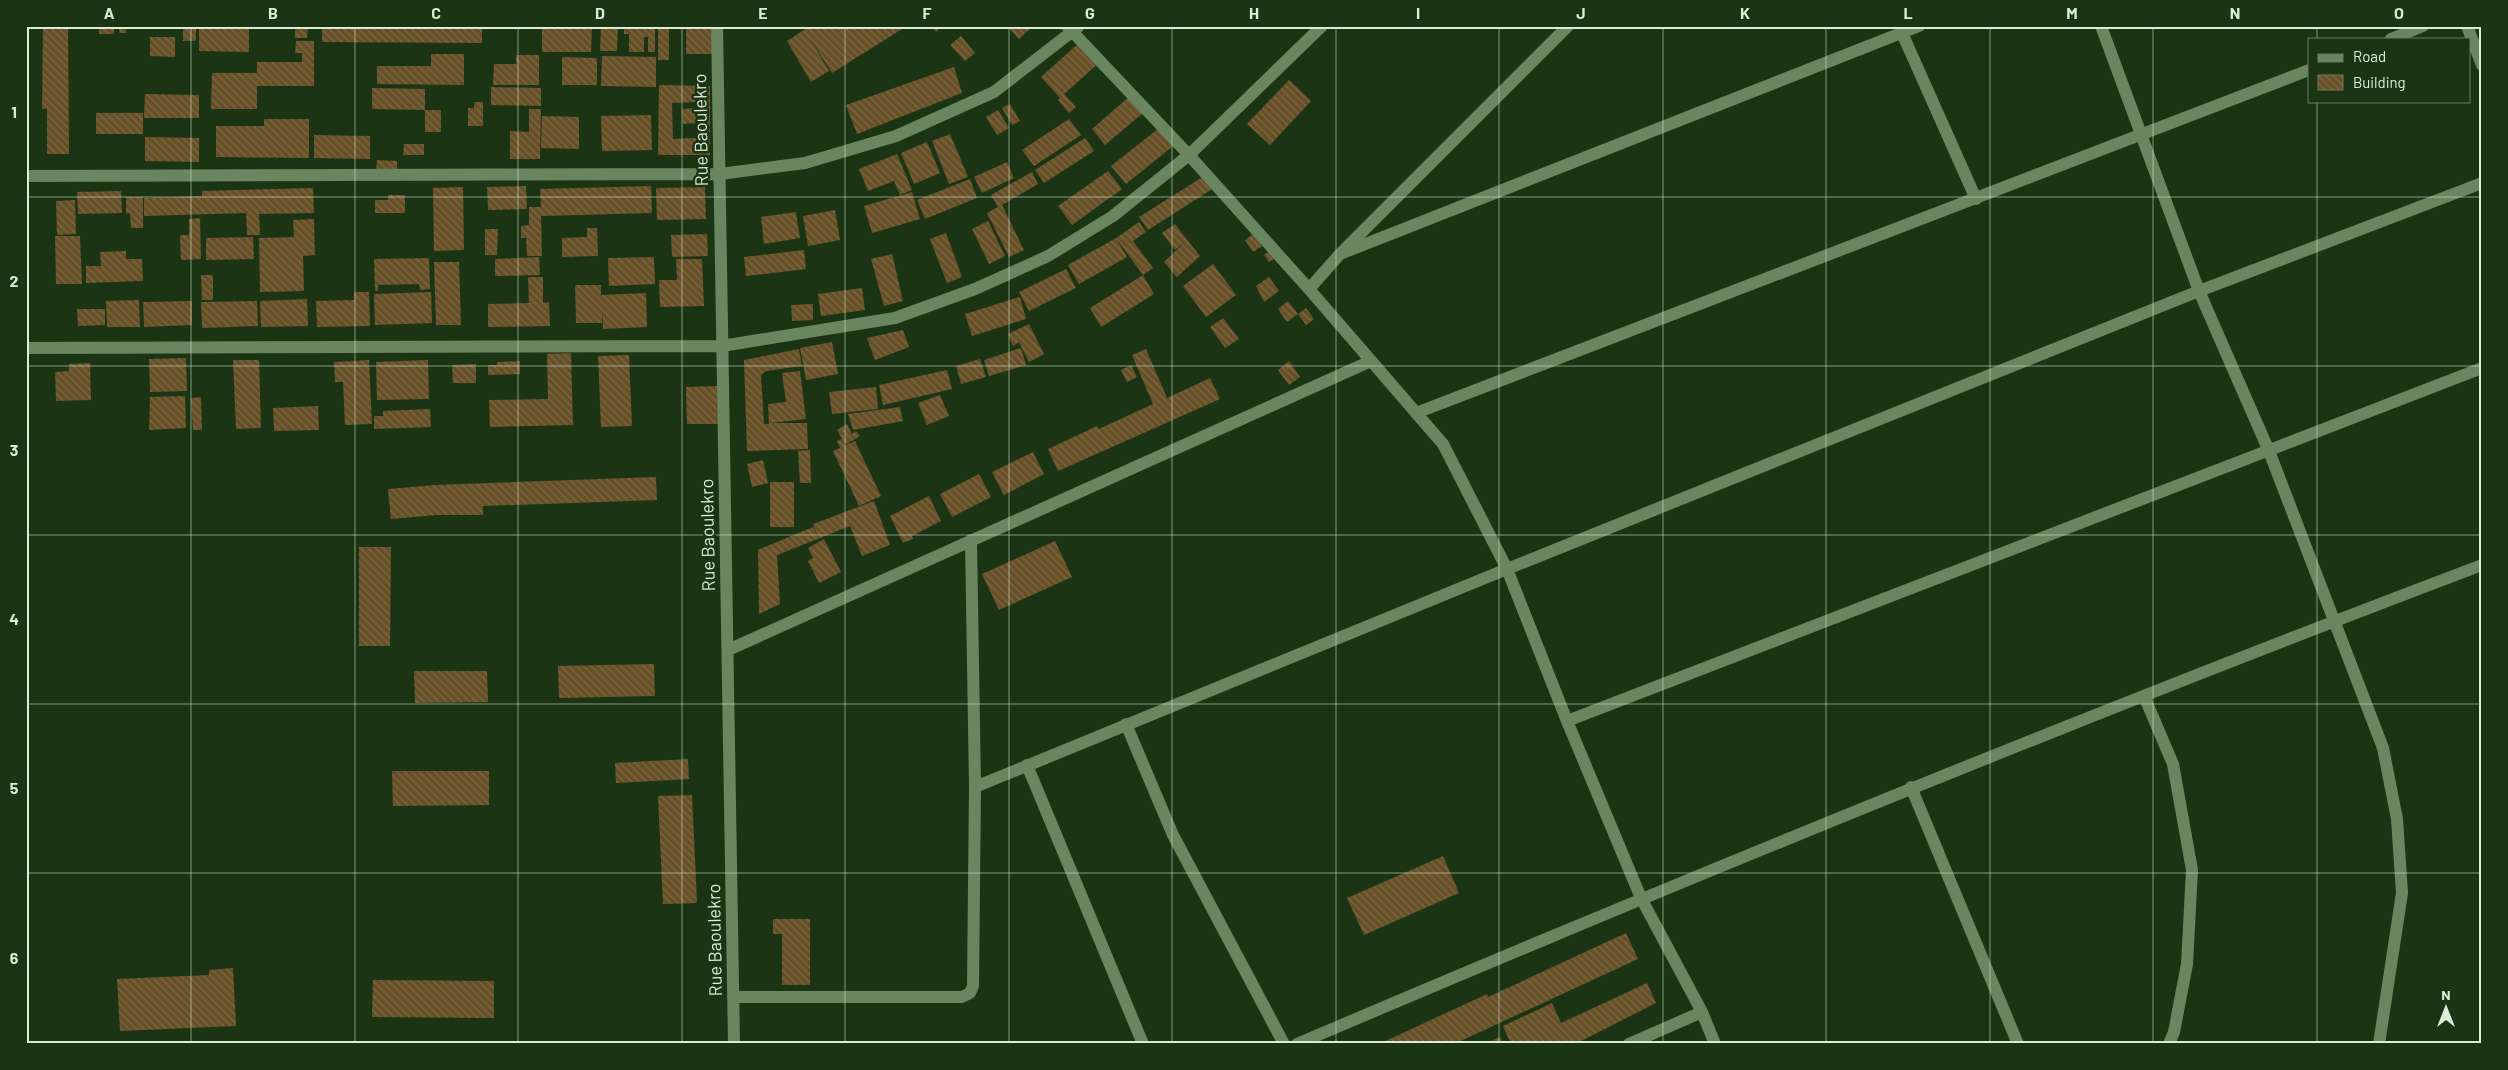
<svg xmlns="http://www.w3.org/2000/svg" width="2508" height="1070" viewBox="0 0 2508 1070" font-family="Barlow,sans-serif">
<defs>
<pattern id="building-back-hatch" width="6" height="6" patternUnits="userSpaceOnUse" patternTransform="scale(1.25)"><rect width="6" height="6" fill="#675027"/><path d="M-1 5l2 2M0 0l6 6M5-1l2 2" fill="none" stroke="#7c6946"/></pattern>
</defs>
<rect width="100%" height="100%" fill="#1b3514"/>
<path fill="url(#building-back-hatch)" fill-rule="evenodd" d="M43,26H68L69,154H47V109H42Z
M99,26H114V34H99Z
M120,26H126V33H119Z
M183,26H196V41H183Z
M295,26H308L307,38H295Z
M322,26H482V43L322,42Z
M542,26H592L591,52H542Z
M601,26H618L617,51H600Z
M624,26H655V52H648V37H644V52H629V34H624Z
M686,26H713V54H686Z
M810,26H900L902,29L832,73L808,35L829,71L811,82L787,41Z
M931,26H942L936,32Z
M1007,26H1033L1019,39Z
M199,27H249V52L199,51Z
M658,28H669V60H658Z
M961,36L975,53L965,61L950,45Z
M150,37H175V57L150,56Z
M296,41H314V86H257V109H211L212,73H257V62H302V53H295Z
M1080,42L1099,63L1064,94L1076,107L1069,113L1058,100L1060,98L1041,77Z
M431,54H464V85L377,84V66H431Z
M516,55H539V85H493L494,64H516Z
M602,56L656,57V87L601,86Z
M562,57L597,58V85H562Z
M954,67L962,93L857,134L846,105Z
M1289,80L1311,101L1270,145L1247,124Z
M659,85L710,86V155H658ZM696,102V108L682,109L683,124L697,123V138L673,139L672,103Z
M491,87L541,88V106L491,105Z
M372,88L425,89V110L372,109Z
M145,94L199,95V118H144Z
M1129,97L1143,113L1105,145L1092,129Z
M474,102H483V126H468V108H474Z
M1010,104L1020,121L1012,125L1002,108Z
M529,109H541L540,159H510V131L529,132Z
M425,110H441V132H425Z
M998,110L1009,128L997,135L986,117Z
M96,113H143V134H96Z
M651,115L652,150L602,151L601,116Z
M542,116L579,117V149L541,148Z
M264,119H309V158L216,157V126H264Z
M1069,119L1081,135L1034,166L1022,150Z
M1159,128L1173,146L1126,184L1111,166Z
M950,134L968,177L949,184L932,141Z
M314,135L370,136V159L314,158Z
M145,137L199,138V162L145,161Z
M1085,138L1094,151L1044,183L1035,170Z
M927,142L940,173L914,184L901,153Z
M404,144H424V155H403Z
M897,154L912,190L900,195L894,181L868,191L859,169Z
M377,160L397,161V173L376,172Z
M1007,162L1014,178L982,193L974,177Z
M1108,171L1122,189L1072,225L1058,206Z
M1032,172L1038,184L1002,205L1024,250L1009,257L987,213L998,207L991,195Z
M1209,173L1217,186L1148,230L1139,217Z
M970,179L977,198L925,219L917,200Z
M526,186L527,209L488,210L487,187Z
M651,186L652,213L541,216L542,256H527L526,238H521V226L529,225V207H541L540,189Z
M463,187L464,250L434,251L433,188Z
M705,187L706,219L657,220L656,188Z
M313,188L314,213L259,214L260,235H247L246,213L144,216V198L202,196V191Z
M121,191L122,213L78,214L77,192Z
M912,192L920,219L872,233L864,206Z
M388,195H405V213H375V200H388Z
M126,197H143V228H131L130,213L126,214Z
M75,200L76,234L57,235L56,201Z
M835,210L840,240L808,246L803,216Z
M796,212L800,238L764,244L761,217Z
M200,218L201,259L181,260L180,235H189V219Z
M314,219L315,255L303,256L304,291L260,292L259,238L294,237L293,220Z
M988,221L1005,256L989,264L972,229Z
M1139,222L1146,232L1133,241L1153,268L1143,275L1116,238Z
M1175,224L1200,256L1177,277L1164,262L1185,242L1175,250L1162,233Z
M587,228H597L598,256L562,257V238L587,237Z
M485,229H498L497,255H485Z
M946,233L962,277L947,283L930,239Z
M707,234L708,256L672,257L671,235Z
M1253,234L1262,246L1253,252L1245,240Z
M55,236H80L82,284H56Z
M253,237L254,259L206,260V238Z
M1116,238L1127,257L1079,284L1068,265Z
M804,250L806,269L746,276L744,257Z
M1271,250L1277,257L1269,262L1264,255Z
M126,251V259H142L143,281L86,283V266H101L100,252Z
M892,254L903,301L884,306L871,259Z
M539,257L540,275L495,276V259Z
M654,257L655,284L609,286L608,258Z
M429,258L430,289L420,290L419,284L378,285V291H375L374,259Z
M676,259H702L704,306L660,307L659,280H677Z
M434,262H459L461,325H436Z
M1213,264L1236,295L1206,317L1183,286Z
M1066,269L1076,288L1029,311L1019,292Z
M201,275H213V300H202Z
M1143,275L1154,294L1101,327L1090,308Z
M528,277H543V303L549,302L550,326L488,327V304L529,303Z
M1269,277L1279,291L1264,302L1256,286Z
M575,285H601V295L646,293L647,327L603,329L602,307V323H576Z
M862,288L865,310L821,316L818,294Z
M354,292H369L370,326L317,327L316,301L354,300Z
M431,292L432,323L375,325L374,294Z
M1020,297L1026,319L972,336L965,314Z
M307,299L308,326L261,327L260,301Z
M139,300L140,327H107L106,301Z
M192,301V325L144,327L143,302Z
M257,301L258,326L202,328L201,302Z
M1288,301L1298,314L1306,308L1314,319L1306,325L1298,314L1287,322L1278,309Z
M813,304V320L792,321L791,305Z
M77,309H105V325L78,326Z
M1223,318L1239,339L1225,348L1210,327Z
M1029,324L1044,354L1029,362L1019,342L1013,346L1008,334Z
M903,330L909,347L875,360L867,338Z
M832,342L838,374L806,380L800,348Z
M1021,348L1026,365L989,376L984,360Z
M799,349L802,366L766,371L761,375L764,424H769L768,404L786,402L782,373L800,371L806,419L771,423H807L808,449L747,451L744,360Z
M1146,349L1167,398L1210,378L1220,399L1058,471L1048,449L1097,426L1099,429L1153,404L1132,355Z
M571,353L573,425L490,427L489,400L548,399L547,354Z
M629,355L632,426L601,427L598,356Z
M186,358L187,391L150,392L149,359Z
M980,359L986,377L961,384L956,366Z
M233,360H259L261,428L236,429Z
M369,360L372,424L345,425L343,382H335L334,362Z
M428,360L429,399L377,400L376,362Z
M520,361V374L488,375V365H497V362Z
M1289,361L1300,377L1289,385L1278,370Z
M90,363L91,400L56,401L55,372L69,371V364Z
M476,364V383H453L452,365Z
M1131,365L1137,377L1127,382L1121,370Z
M947,370L952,389L883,405L879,385Z
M717,386L718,424H687L686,387Z
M876,387L878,409L832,414L829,392Z
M940,395L949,416L927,425L918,403Z
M185,396L186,428L149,430L150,397Z
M201,397L202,430H193L191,398Z
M318,406L319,430L274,431L273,408Z
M900,407L903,421L853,430L848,414Z
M430,409L431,427L374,429V416H383V411Z
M847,424L852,434L856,431L860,436L843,446L855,441L881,496L859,506L833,451L840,448L837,441L842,439L837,430Z
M810,450L811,483H800L798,451Z
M1033,452L1044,474L1004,495L992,472Z
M763,460L768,483L752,487L747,464Z
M979,474L991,497L952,517L940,494Z
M656,477L657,500L483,506V515H437L391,519L388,489L435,485Z
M770,482H794V527H770Z
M929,496L941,521L912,536L913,539L903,543L890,516Z
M874,501L890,545L862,556L850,526L777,555L780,604L759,614L758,550L813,527L818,537L813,524Z
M824,539L841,572L819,583L808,561L813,558L808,548Z
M1055,541L1072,577L999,610L982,574Z
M359,547H391L390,646H359Z
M654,664L655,696L559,698L558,666Z
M414,671H487L488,702L415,703Z
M688,759L689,779L616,783L615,763Z
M392,771H489V805L393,806Z
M692,795L697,903L663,904L658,796Z
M1443,856L1459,893L1364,935L1347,898Z
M773,919H810V985H782V934H773Z
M1626,933L1638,959L1454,1044H1379L1487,994L1488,997Z
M233,968L236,1026L120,1031L117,979L209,975V970Z
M373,980L494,981V1018L372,1017Z
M1647,983L1656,1003L1575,1044H1511L1503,1026L1552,1003L1561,1023Z
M1500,1037L1504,1044H1485Z"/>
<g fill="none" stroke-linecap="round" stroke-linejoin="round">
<path stroke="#698661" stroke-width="12" d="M717,26L734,1044
M1067,26L1189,155L1309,289L1443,444L1507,569L1567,721L1641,898L1702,1012L1715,1044
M2101,26L2199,291L2269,451L2383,748L2397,819L2402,893L2379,1044
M2467,26L2482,65
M1902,33L1976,199
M2391,39L2423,26
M26,176L720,174L805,163L896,136L994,92L1078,27
M1340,254L1919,26
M1309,289L1340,254L1568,26
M26,348L722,346L895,318L975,289L1048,256L1113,216L1189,155L1322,26
M1416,413L2309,70
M728,650L1371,361
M2144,696L2173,764L2192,870L2187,964L2174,1032L2169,1044
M1567,721L2482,368
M1126,724L1173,835L1284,1044
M1027,765L1143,1044
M975,787L1507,569L2199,291L2482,183
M1911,787L2018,1044
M734,997H962L970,993L973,986L975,787L971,540
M1297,1044C1689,877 2083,716 2482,565
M1629,1044L1702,1012"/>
</g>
<path fill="none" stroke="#dcecd8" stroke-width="1" stroke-opacity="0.55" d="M191,26V1044M355,26V1044M518,26V1044M682,26V1044M845,26V1044M1009,26V1044M1172,26V1044M1336,26V1044M1499,26V1044M1663,26V1044M1826,26V1044M1990,26V1044M2153,26V1044M2317,26V39M2317,101V1044M26,197H2482M26,366H2482M26,535H2482M26,704H2482M26,873H2482"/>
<g text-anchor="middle" stroke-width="5" stroke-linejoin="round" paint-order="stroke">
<g font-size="18" fill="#dcecd8" stroke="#1b3514">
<text transform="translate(701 130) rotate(-91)" y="6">Rue Baoulekro</text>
<text transform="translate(708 535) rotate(-91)" y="6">Rue Baoulekro</text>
<text transform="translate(715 940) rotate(-91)" y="6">Rue Baoulekro</text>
</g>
</g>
<rect width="2508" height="1070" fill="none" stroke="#1b3514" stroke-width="55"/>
<rect x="2308" y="38" width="162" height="65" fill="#1b3514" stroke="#687e62"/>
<rect x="2318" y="54" width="25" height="8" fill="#698661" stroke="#687e62"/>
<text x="2353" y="62" font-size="15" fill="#dcecd8">Road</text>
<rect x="2318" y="75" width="25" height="15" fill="url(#building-back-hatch)" stroke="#687e62"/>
<text x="2353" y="88" font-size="15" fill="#dcecd8">Building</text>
<g transform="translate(2446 1008)" stroke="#1b3514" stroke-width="4" paint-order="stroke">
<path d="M0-4L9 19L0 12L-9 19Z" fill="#dcecd8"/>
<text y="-8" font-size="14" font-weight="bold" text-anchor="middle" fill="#dcecd8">N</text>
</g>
<rect x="28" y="28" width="2452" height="1014" fill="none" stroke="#dcecd8" stroke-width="2"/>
<g font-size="16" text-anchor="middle" font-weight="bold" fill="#dcecd8">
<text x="109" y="19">A</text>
<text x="273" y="19">B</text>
<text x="436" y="19">C</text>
<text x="600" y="19">D</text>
<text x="763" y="19">E</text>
<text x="927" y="19">F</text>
<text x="1090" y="19">G</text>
<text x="1254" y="19">H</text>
<text x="1418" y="19">I</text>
<text x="1581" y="19">J</text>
<text x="1745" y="19">K</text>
<text x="1908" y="19">L</text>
<text x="2072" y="19">M</text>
<text x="2235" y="19">N</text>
<text x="2399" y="19">O</text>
<text x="14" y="118">1</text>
<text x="14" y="287">2</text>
<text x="14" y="456">3</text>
<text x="14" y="625">4</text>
<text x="14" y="794">5</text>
<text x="14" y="964">6</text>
</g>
</svg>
